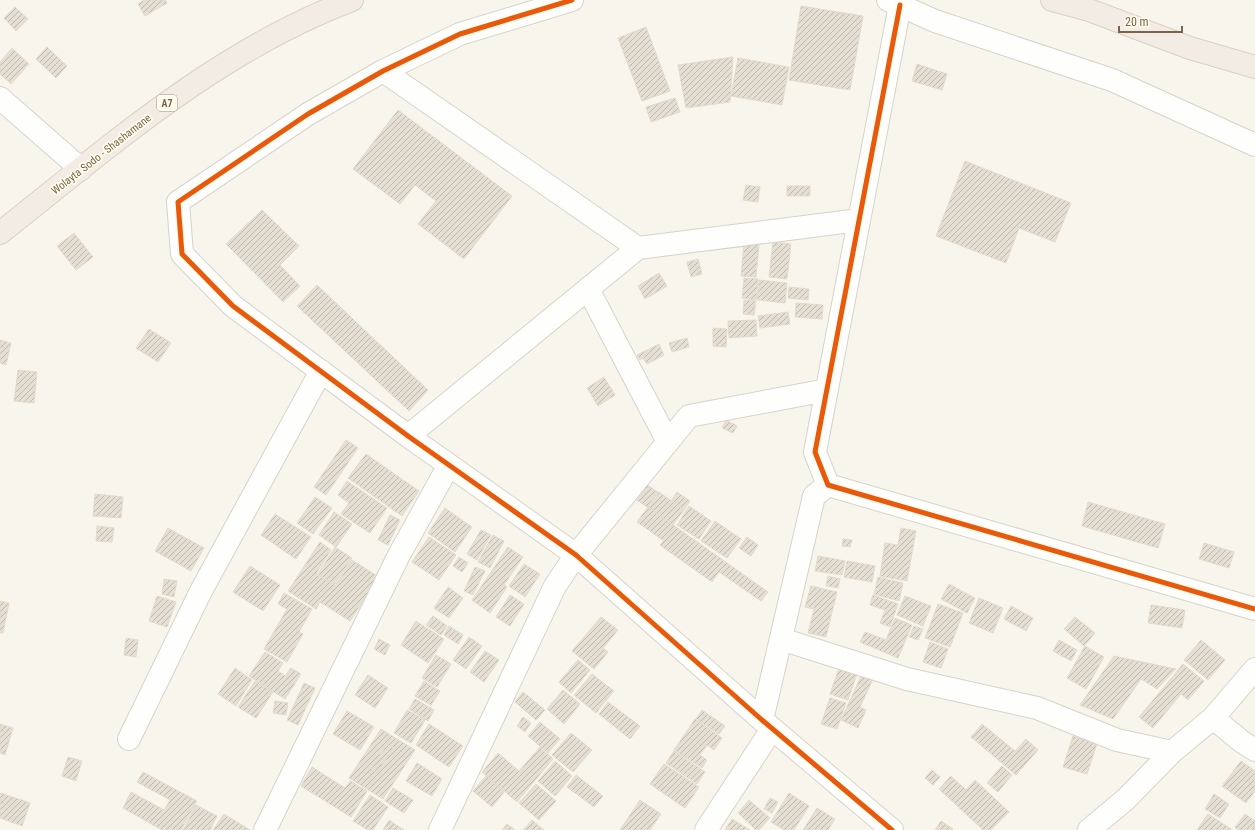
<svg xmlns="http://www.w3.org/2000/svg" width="1255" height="830" viewBox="0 0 1255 830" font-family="'Roboto Condensed',sans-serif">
<defs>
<pattern id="building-hatch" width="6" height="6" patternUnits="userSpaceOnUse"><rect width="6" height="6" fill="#e5dfd3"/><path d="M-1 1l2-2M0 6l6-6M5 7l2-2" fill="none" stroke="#bfb8ad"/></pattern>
</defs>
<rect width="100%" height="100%" fill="#f8f6ec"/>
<path fill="url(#building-hatch)" stroke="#e2dbcd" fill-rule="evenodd" d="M144,0H165L167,3L145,16L138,4Z
M801,6L863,16L850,90L789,80Z
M15,7L28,19L16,31L4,18Z
M646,27L670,91L642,101L618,38Z
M47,47L67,66L56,78L36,59Z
M12,48L29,64L11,84L0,74V62Z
M733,57L730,102L686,108L678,65Z
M738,58L789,67L782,105L731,96Z
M917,64L947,74L942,90L912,81Z
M675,98L680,112L651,122L646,107Z
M398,110L512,196L464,259L418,224L436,201L415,185L400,204L353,169Z
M965,161L1071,203L1055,242L1019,228L1006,263L936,236Z
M746,185L760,187L758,202L743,200Z
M787,186H810V196H787Z
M262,210L299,246L280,265L300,286L283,302L226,244Z
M74,233L93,257L76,270L57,246Z
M773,242L791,244L787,279L769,277Z
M744,243L759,245L756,277L741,276Z
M698,259L702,274L691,277L687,262Z
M659,273L667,286L645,299L638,286Z
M744,278L758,279L756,300L742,298Z
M759,280L787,283L785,303L757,300Z
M317,285L428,390L409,411L297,306Z
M789,287L809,289L808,300L788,298Z
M744,300L756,301L754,315L743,314Z
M796,303L823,305L822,319L795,317Z
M788,312L790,324L760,328L758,316Z
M756,320L757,336L729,338L728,321Z
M713,328L727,329L726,347L713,346Z
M149,329L171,343L158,362L136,348Z
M687,338L689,347L672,352L669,343Z
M0,340L11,343L6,365L0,363Z
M659,344L664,355L647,364L643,358L640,360L637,355Z
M18,370L37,372L34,403L14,401Z
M604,377L615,395L598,406L587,388Z
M726,420L737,426L733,433L722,428Z
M346,440L358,448L326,495L314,487Z
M366,454L419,491L402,516L348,478Z
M347,481L387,508L370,533L341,514L349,503L338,495Z
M647,485L658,492L647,507L637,500Z
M659,492L684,510L673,525L648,507Z
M677,492L690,501L684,510L671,501Z
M95,494L123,497L121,518L93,516Z
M315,497L332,508L313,534L297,523Z
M1088,502L1165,524L1158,548L1082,526Z
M689,506L711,521L699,539L677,525Z
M648,507L768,592L761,601L719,572L712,582L660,545L664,541L637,522Z
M445,508L472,527L455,552L428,533Z
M334,512L352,524L336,547L319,535Z
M275,514L311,537L296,559L261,535Z
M390,515L400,520L388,545L378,540Z
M715,521L741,539L727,558L701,541Z
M97,526L114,528L112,542L96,541Z
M168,528L204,548L191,571L155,551Z
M901,528L916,531L907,581L880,576L885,543L898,545Z
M481,530L491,535L477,560L467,554Z
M493,535L504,541L490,568L478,562Z
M429,537L456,555L439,580L412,562Z
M747,537L758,545L751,556L739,548Z
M843,539L852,540L850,547L842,546Z
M320,542L331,550L316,574L335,586L352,560L379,577L350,621L320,602L316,609L288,591Z
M1204,543L1234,552L1229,568L1199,559Z
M335,547L352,558L334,585L318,574Z
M508,547L523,557L504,585L507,587L490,613L472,600Z
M818,556L845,561L842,575L815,571Z
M459,557L468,563L462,572L453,566Z
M847,561L875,566L872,582L844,577Z
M524,564L540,574L525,597L509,586Z
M250,566L280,585L263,611L233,592Z
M475,567L485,571L473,595L464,591Z
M828,576L840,579L838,588L826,586Z
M878,577L903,583L899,601L874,594Z
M164,579L177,581L174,597L162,594Z
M949,584L975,598L967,613L941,599Z
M811,586L837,592L826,637L808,633L814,609L805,607Z
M448,587L463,598L449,618L434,608Z
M284,593L312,609L299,632L303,634L287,662L264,649L287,609L278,604Z
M510,595L524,604L510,626L496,617Z
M873,595L898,604L890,627L880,623L885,610L870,605Z
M157,596L176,602L167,627L149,621Z
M905,596L931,606L923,626L897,615Z
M979,598L1003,608L993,633L969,623Z
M0,601L9,603L3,633H0Z
M938,604L963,613L950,647L925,638Z
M1151,605L1185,610L1182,628L1148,623Z
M1011,606L1033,618L1026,631L1004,619Z
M433,616L447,626L441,635L426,625Z
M601,617L618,630L603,648L608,652L594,669L572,651Z
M1075,617L1095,633L1084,646L1064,629Z
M895,618L912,625L898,658L860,642L865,632L886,640Z
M416,621L444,639L428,663L401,645Z
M449,626L463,635L458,644L444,635Z
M914,626L923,629L918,640L909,637Z
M469,637L482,646L466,669L453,660Z
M126,638L138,640L136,657L124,655Z
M379,639L390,645L385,655L374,649Z
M1059,640L1077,650L1071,661L1053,651Z
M1201,640L1225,660L1208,680L1184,660Z
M930,642L948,649L941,668L923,662Z
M1085,646L1104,657L1086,689L1067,678Z
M485,651L499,660L484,682L470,672Z
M265,652L283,663L278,671L285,676L291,668L301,674L285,699L249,676Z
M436,655L451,664L437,687L422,678Z
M1114,656L1176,669L1157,689L1141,679L1113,719L1080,705Z
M578,660L590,670L571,693L559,682Z
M1183,664L1204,681L1188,700L1181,694L1153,728L1139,717Z
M840,665L858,671L848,700L830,694Z
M235,668L252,680L236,706L218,694Z
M592,674L614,691L596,713L574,695Z
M862,674L873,679L860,707L866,710L858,728L841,720Z
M368,675L388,688L375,708L355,695Z
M255,681L273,692L256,718L238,707Z
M424,681L440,691L431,705L415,696Z
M304,683L315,688L298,725L287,720Z
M563,690L580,704L564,724L547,709Z
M523,692L545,710L536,720L515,702Z
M830,698L846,703L837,729L821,724Z
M415,699L434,710L428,721L409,709Z
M275,701L288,703L286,715L273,713Z
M608,702L640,726L630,739L599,714Z
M407,710L425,720L411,743L394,733Z
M702,710L725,726L719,734L696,719Z
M347,711L374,727L360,750L333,734Z
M523,717L531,723L525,732L517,726Z
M695,719L722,738L714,750L707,745L700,755L707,760L702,768L674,750Z
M540,722L560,739L548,753L528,736Z
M0,724L13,728L5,755L0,753Z
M429,724L463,746L449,767L416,745Z
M982,724L1015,751L1026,739L1038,750L1016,775L971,737Z
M381,729L415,750L383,799L349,778ZM387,744L393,748L377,773L371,769Z
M571,733L592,750L573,772L552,755Z
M1073,736L1097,744L1087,774L1063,767Z
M387,744L393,748L377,773L371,769Z
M540,747L553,759L517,802L482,772L498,753L519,771Z
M674,751L705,772L697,784L666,763Z
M68,757L82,761L76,781L62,776Z
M555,761L572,776L555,796L538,781Z
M1241,761L1255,771V791L1246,803L1222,786Z
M417,763L442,779L432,796L406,781Z
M664,764L699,787L685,808L650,784Z
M1002,766L1012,775L998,792L987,783Z
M312,767L345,788L350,781L367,791L351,817L301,786Z
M932,770L940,777L933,785L925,778Z
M143,772L197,801L181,830H162L123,808L131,792L164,810L170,800L137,782Z
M576,775L603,796L594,807L567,787Z
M486,776L504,792L492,807L473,791Z
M951,776L966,790L975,780L1009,812L991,830H983L939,789Z
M536,784L556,801L539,820L519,803Z
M393,788L413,800L404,813L385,801Z
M1,793L30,803L22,826L0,818V797Z
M789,793L809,806L794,830H784L771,822Z
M1214,794L1229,804L1220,818L1205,809Z
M370,795L388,807L373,830H368L353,821Z
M770,798L778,802L772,813L764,809Z
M640,800L661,814L650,830H620Z
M749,800L770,818L759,830H756L738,813Z
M196,805L217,816L210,830H183Z
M817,808L835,819L828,830H803Z
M224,814L250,830H213Z
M1208,814L1231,829L1230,830H1197Z
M1245,814L1255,821V830H1238L1235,827Z
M732,819L750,830H725Z
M389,820L404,830H383Z
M532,820L544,830H523Z
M941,821L953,829L952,830H935Z
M507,824L515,830H502Z"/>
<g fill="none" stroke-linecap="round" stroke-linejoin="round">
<defs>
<path id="minor" d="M572,0L460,34L383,71L308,114L178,202L182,254L233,306L408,436L576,555L762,720L892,830
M888,0L935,21L1112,80L1255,145
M900,5L815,452L828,485L1255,609
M383,71L638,248
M0,98L81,169
M588,289L668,442
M408,436L638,248L859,220
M781,639L907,679L1037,708L1117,740L1172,752
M1213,718L1241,741L1255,750
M762,720L814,496L828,485
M129,739L201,591L321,371
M265,830L399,555L449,465
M440,830L555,586L576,555L689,416L827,390
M706,830L772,729
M1089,830L1126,799L1172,752L1213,718L1255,669"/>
<path id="highway" d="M1052,0L1089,10L1190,48L1255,67
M0,233C110,146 219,50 352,0"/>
</defs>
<use href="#minor" stroke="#d7d3ca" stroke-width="24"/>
<use href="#highway" stroke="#d8d1c5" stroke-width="24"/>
<use href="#minor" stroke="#fefefc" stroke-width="22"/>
<use href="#highway" stroke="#f2ece4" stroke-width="22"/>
<defs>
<path id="cycleway" d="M572,0L460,34L383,71L308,114L178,202L182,254L233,306L408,436L576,555L762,720L892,830
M900,5L815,452L828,485L1255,609"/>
</defs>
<use href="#cycleway" stroke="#fffcee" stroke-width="8"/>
<use href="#cycleway" stroke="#e8590c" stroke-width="5"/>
</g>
<g text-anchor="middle" stroke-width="3.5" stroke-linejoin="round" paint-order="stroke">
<rect fill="#fffcee" stroke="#a2927a" stroke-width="1" x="157" y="95" width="20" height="16" rx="3"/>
<g font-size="10" font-weight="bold" fill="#7a6548">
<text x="167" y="107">A7</text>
</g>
<g font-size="11" fill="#7a6548" stroke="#fffcee">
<text transform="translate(101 154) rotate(-38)" y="4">Wolayta Sodo - Shashamane</text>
</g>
</g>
<path d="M1119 26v6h63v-6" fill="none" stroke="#7a6548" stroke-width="2"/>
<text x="1125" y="26" font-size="12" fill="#7a6548" stroke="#fffcee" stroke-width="3" paint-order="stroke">20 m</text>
</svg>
